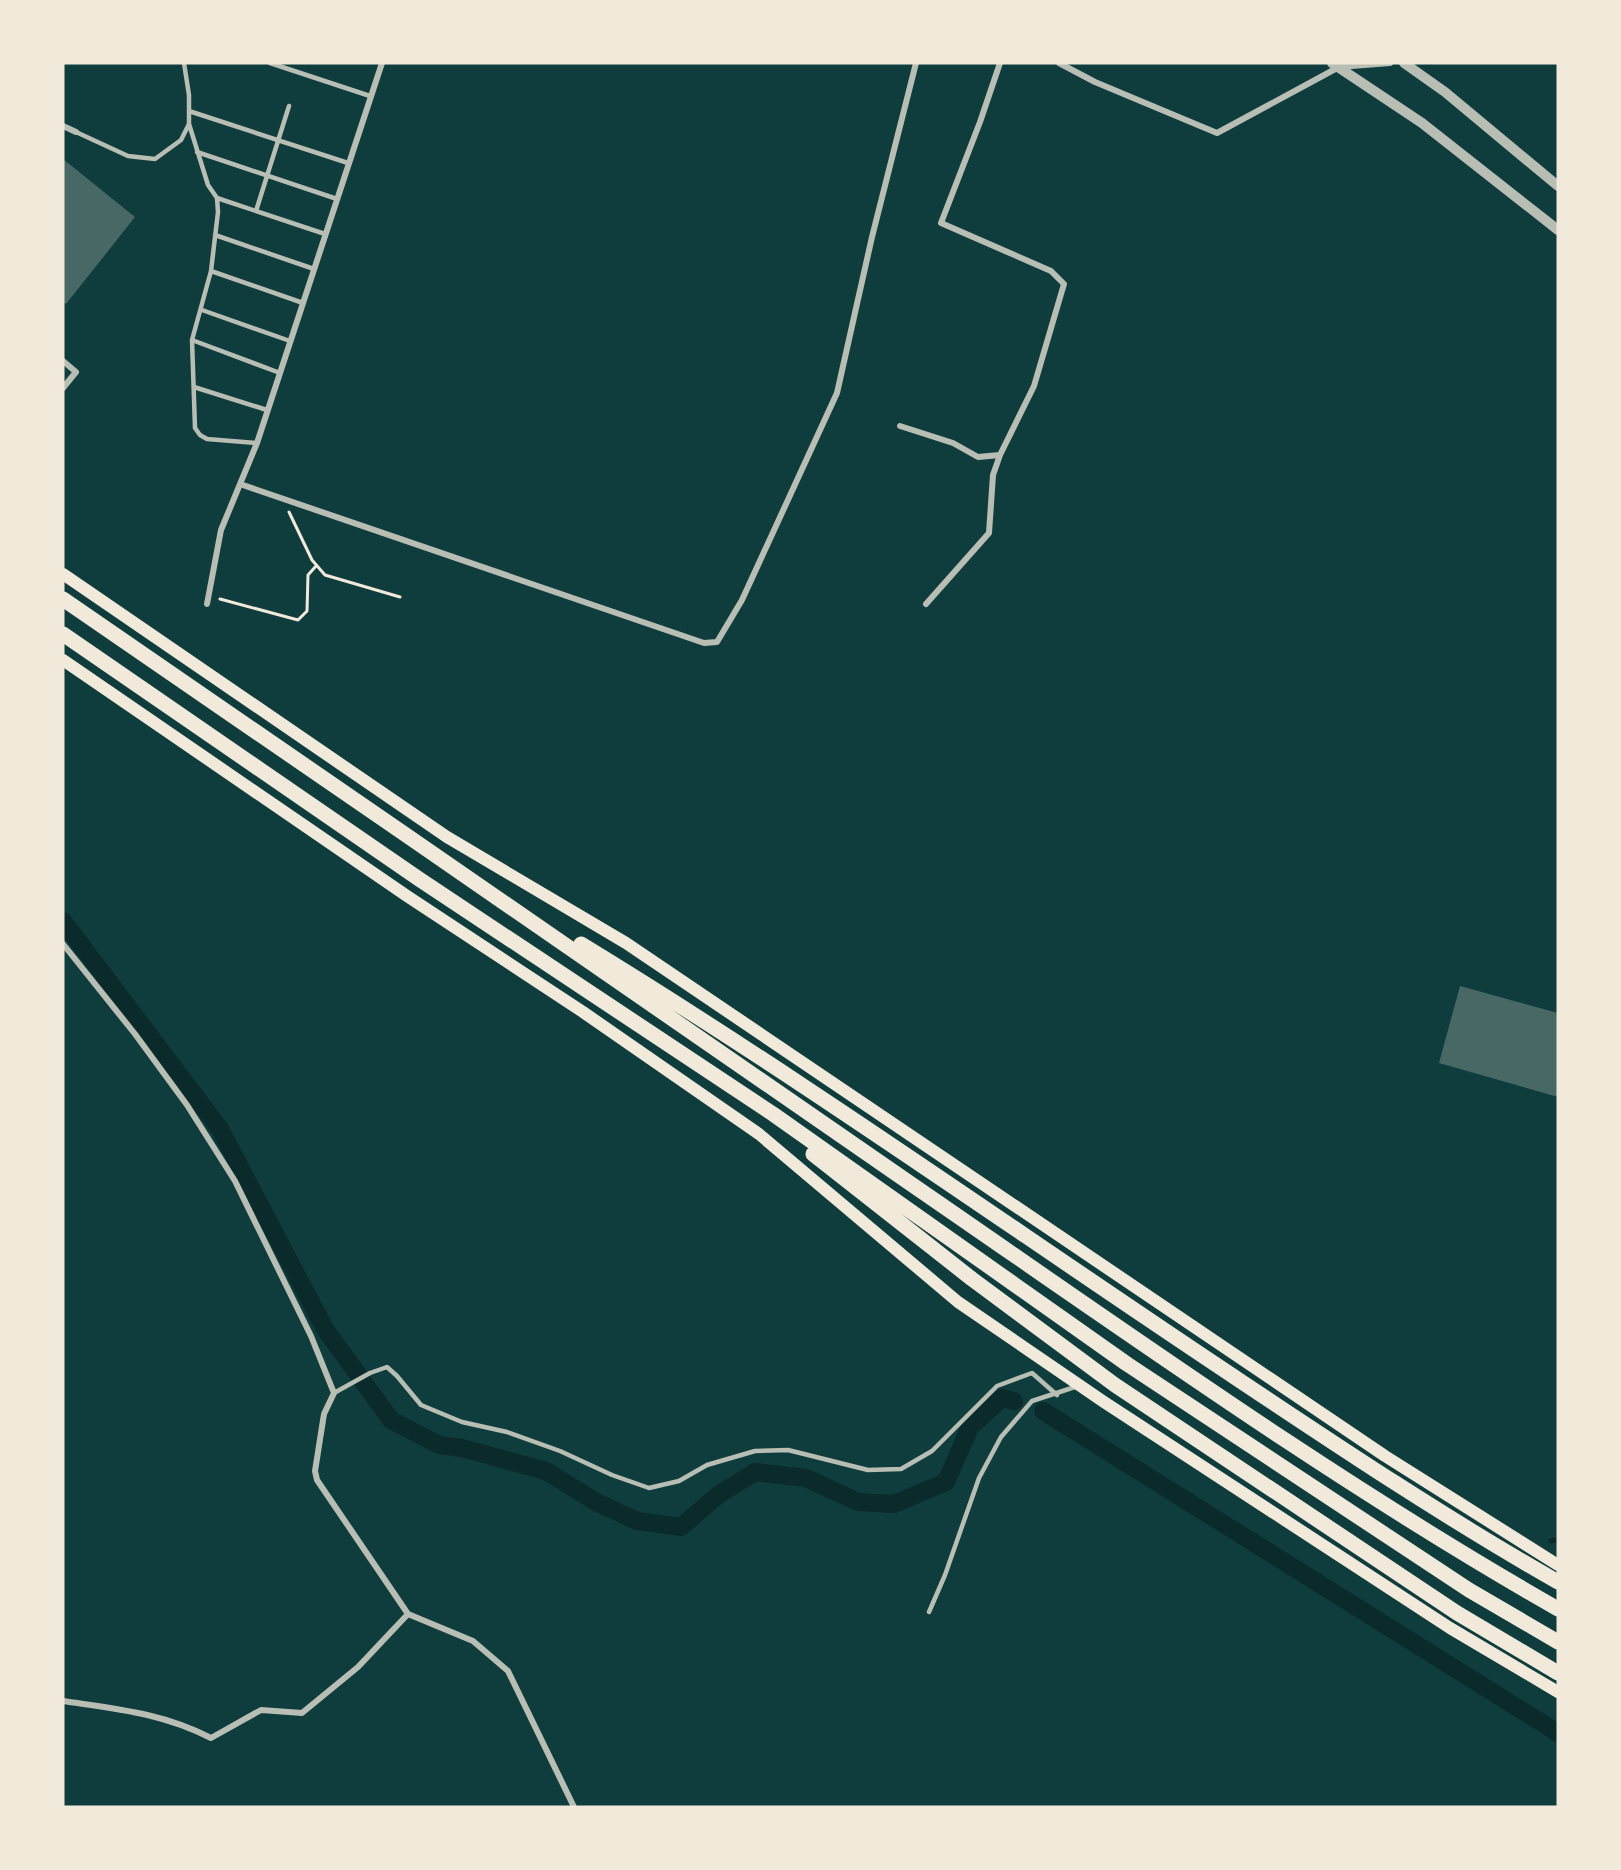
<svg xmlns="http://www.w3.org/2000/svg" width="1621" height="1870" viewBox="0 0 1621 1870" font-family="Cabin,sans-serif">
<rect width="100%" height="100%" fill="#0f3d3e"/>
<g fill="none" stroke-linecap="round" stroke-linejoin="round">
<path stroke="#0a2a2b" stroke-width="5" d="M1551,1541L1558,1540"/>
<path stroke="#0a2a2b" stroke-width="18" d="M63,921L220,1129L325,1329L391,1420L439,1445L462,1448L546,1471L596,1502L637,1521L681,1527L718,1495L755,1472L806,1478L858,1502L894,1504L946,1482L970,1427L1002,1398L1014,1401
M1043,1411L1558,1733"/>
</g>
<path fill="#486865" d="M63,159L135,217L66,304L63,302Z
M1460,986L1558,1013V1097L1439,1063Z"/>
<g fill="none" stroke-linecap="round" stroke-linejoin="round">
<path stroke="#f1e9da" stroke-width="3" d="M289,512L312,560L325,575L400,597
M220,599L298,620L307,611L308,575L316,566"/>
<path stroke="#b8beb3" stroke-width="4.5" d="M184,63L189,95V124L208,185L217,198L218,212L211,271L192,340L195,428L200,435L207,439L257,443
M270,63L370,96
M189,111L348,163
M76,132L128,156L155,159L181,140L189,124
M197,152L337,199
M217,198L325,234
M256,211L289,106
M215,235L314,269
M211,271L303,303
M202,310L290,341
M192,340L280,373
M194,387L267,410
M334,1393L370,1373L387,1367L397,1376L421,1405L462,1422L507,1432L560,1451L612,1475L649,1488L679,1481L707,1465L755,1451L788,1450L868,1470L901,1469L932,1451L997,1386L1032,1373L1057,1395
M929,1612L945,1575L979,1478L1001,1437L1032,1401L1078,1386"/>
<path stroke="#b8beb3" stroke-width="6" d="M1059,63L1095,82L1217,133L1339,67L1390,63
M63,126L76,132
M63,361L76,372L63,388
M900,426L953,443L978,457L1000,455
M240,484L704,643L717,642L742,600L837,393L872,237L916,63
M207,604L221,530L257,443L382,63
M926,604L989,533L993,475L1000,455L1034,386L1064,284L1051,271L941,223L980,122L1000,63
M63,944L135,1034L187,1105L235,1181L311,1336L334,1393L324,1414L315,1471L317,1480L408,1614L473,1641L508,1671L574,1807
M63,1701C117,1709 162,1713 211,1738L261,1710L302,1713L358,1667L408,1614"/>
<path stroke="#b8beb3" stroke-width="10" d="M1332,63L1422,123L1558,230
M1404,63L1445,92L1558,186"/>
<path stroke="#f1e9da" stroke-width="12" d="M63,574L447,837L626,943L1385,1456L1558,1565
M63,660L407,896L583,1012L759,1134L958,1302L1104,1402L1450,1628L1558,1692"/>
<path stroke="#f1e9da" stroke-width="15" d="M63,599C347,794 631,990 914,1186C1125,1331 1335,1482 1558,1609
M63,634L419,879L773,1114L1127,1364L1469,1590L1558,1642
M581,944C799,1077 1008,1226 1221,1368C1332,1442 1442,1516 1558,1582
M813,1154L972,1279L1115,1385L1457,1613L1558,1673"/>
</g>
<rect width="1621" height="1870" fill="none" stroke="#f1e9da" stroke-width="129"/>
</svg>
